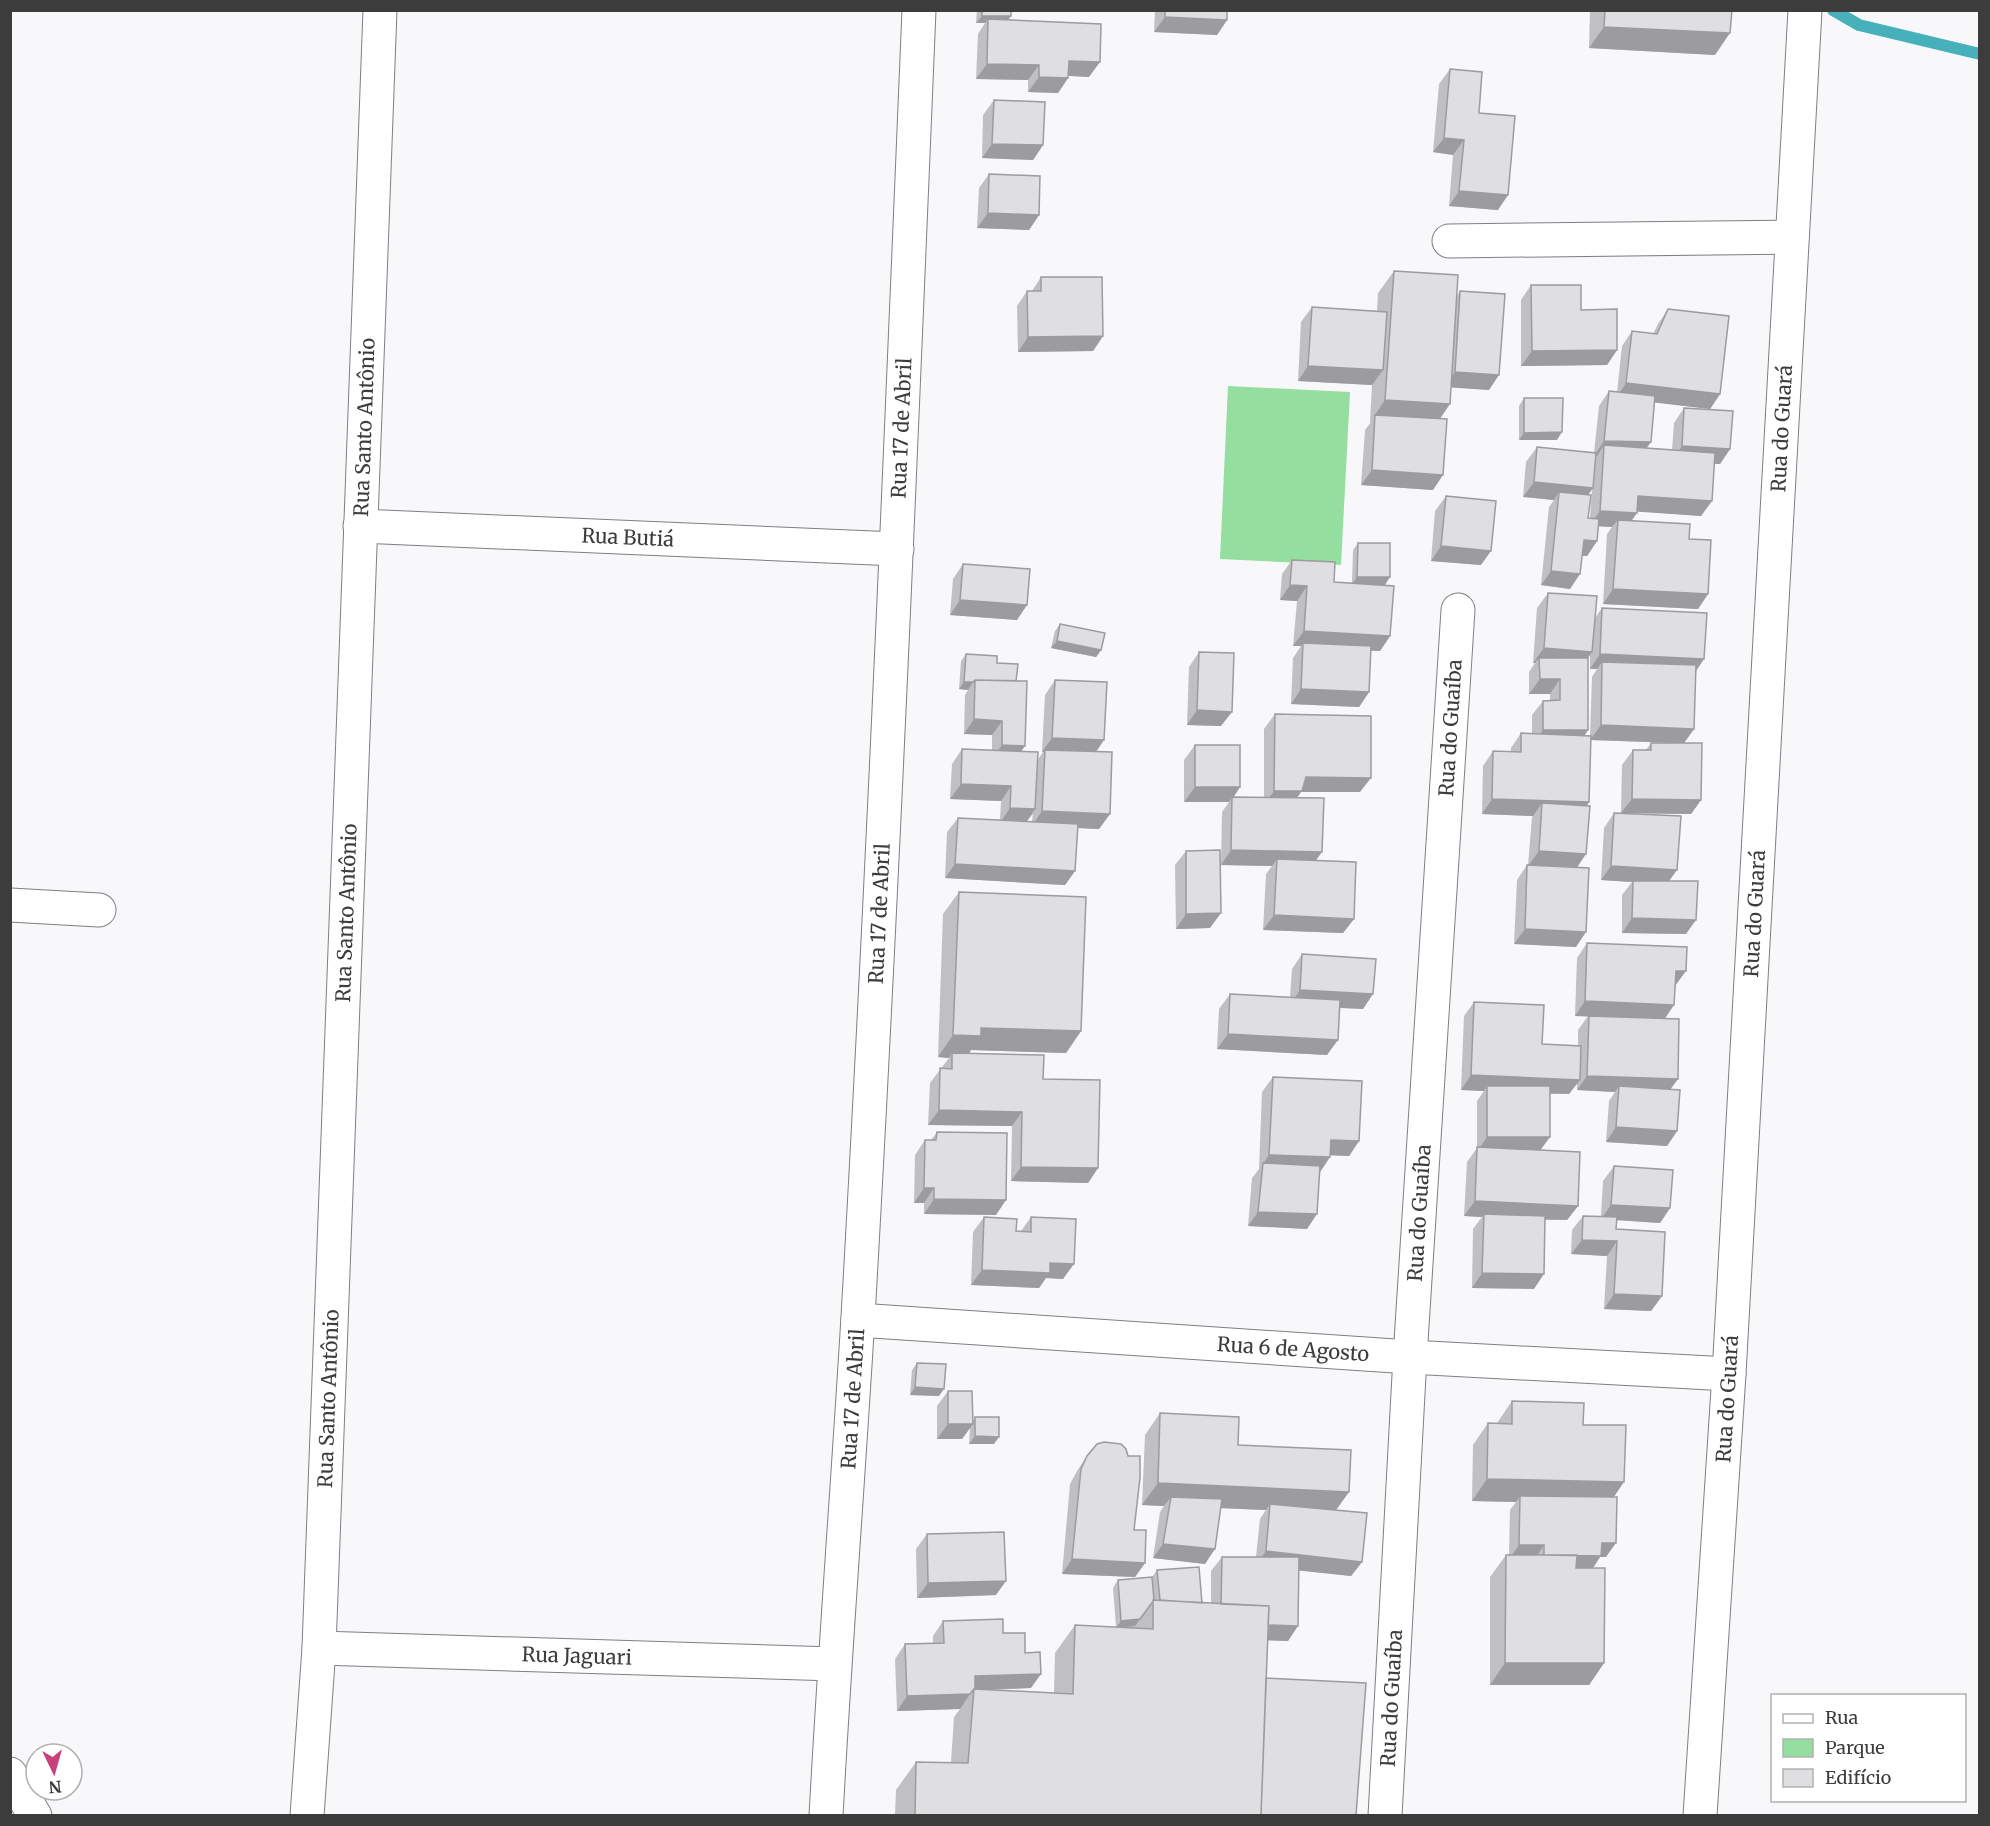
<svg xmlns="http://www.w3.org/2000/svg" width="1990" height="1826" viewBox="0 0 1990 1826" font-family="Merriweather,serif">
<rect width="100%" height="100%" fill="#f8f8fa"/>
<path fill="#94de9f" d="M1228,386L1350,392L1341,565L1220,559Z"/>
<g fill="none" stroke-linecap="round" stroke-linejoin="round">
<path stroke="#47b1bb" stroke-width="12" d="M1833,10L1859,25L1980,54"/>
<defs>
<g id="minor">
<path d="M1449,241L1792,237"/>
<path id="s1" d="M360,526L897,549"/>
<path d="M10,905L99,910"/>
<path id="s2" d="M858,1320L1410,1357L1729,1374"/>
<path id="s3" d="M319,1648L834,1664"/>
<path d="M10,1774L35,1816"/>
<path id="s4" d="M307,1816L319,1648L380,10"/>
<path id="s5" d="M826,1816C835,1649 848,1483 858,1317C883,882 901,446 919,10"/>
<path id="s6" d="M1385,1816L1410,1357L1458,610"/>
<path id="s7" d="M1700,1816L1729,1374L1805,10"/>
</g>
</defs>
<use href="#minor" stroke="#7e7f80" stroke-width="35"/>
<use href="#minor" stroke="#fff" stroke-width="33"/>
</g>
<path fill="#c0bfc1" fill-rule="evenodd" d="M977,10H1011V16L1008,20L1089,77L1068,76V78L1058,93L1028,92V80L976,79L978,34L985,23H976Z
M1155,10H1227V20L1217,35L1154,32Z
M1590,10H1732L1715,55L1589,48Z
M1450,69L1479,113L1498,210L1449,206L1453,155L1433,152L1439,84Z
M994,100L1043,145L1033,160L982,158L983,115Z
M989,174L1039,215L1029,230L977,228L979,188Z
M1394,271L1457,296L1460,291L1489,390L1451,387L1440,419L1433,490L1361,485L1365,430L1371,422H1370L1372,385L1298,381L1301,322L1312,307L1377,311L1378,293Z
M1041,277L1103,336L1093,351L1018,352L1017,306L1027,291H1032Z
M1531,285L1581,310L1617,350L1607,365L1521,366V300Z
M1668,309L1720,394L1710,409L1654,402L1651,442L1646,448L1672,450L1674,423L1684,408L1730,449L1720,464H1714L1701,516L1637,511V513L1632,520L1689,539L1708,594L1698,609L1603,604L1607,534L1612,527L1599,526L1597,541L1587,556H1582L1570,589L1541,585L1549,507L1554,500L1523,497L1526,462L1537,447L1594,453L1599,406L1609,391L1617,392L1622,346L1632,331L1653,334L1658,324ZM1592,489L1590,518H1588V495Z
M1524,398L1557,440H1519V406Z
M1446,496L1481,565L1431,561L1435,511Z
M1358,543L1385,585L1390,636L1380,651H1371L1369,692L1359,707L1291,704L1293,658L1301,646H1293L1297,601L1280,600L1282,574L1292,560L1334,582L1352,583L1353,550Z
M963,564L1017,620L950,615L953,579Z
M1548,593L1595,618L1602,608L1695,672L1694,729L1684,743L1701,800L1691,814L1622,813L1669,881L1686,934L1622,933V895L1632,882L1601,880L1604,828L1614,813H1621L1622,765L1633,750H1646L1651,743H1671L1591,740L1589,802L1587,805L1577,867L1576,947L1514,944L1517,880L1527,865H1528L1532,817L1533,816L1482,814L1483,766L1493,751L1511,752V748L1521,733L1532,734V715L1543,701L1550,700V694H1529V672L1535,663H1533L1537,608ZM1590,655V669H1597L1592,677L1590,736H1584L1588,730V658Z
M1060,624L1101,650L1096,657L1051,648L1055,631Z
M1199,652L1221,726L1187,725L1189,667Z
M966,654L997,663L1016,681L1025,746L1021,751L1037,761L1043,752H1042L1045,695L1055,680L1096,751L1110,814L1099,829L1078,828L1075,871L1065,885L945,878L947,832L958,818L1000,820L1001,801L950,799L952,764L962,749L992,750V735L964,734L965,695L968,690L959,689L961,661ZM1033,814L1032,821H1027Z
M1275,714L1360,792H1301L1297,798L1316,860L1354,919L1343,933L1263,930L1266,874L1272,866L1221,865L1222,812L1229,802H1184V760L1195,745L1240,787L1234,797H1264V729Z
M1186,851L1210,928L1176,929L1175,865Z
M959,892L1081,1031L1066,1053L971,1050L969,1054L1043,1079L1098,1168L1088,1183L1011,1181L1012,1126L928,1125L930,1083L949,1058L938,1057L943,914Z
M1587,943L1675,986L1665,1018L1671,1089L1677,1131L1667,1146L1606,1142L1609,1101L1615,1092L1577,1090V1083L1569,1094H1550L1541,1150L1578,1206L1567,1220H1545L1534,1289L1472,1288L1473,1229L1482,1217L1464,1216L1467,1162L1477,1148V1101L1484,1091L1461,1090L1464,1016L1474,1002L1542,1044L1578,1046V1030L1588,1016H1575L1577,958Z
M1302,954L1363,1009L1339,1008L1327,1055L1217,1049L1219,1009L1230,994L1290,998L1292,969Z
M1273,1077L1359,1141L1349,1156L1330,1155V1157L1320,1172L1307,1229L1248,1226L1252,1178L1259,1169L1262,1092Z
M937,1132L996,1215L924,1214V1203H914L915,1155L925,1140H931Z
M1614,1166L1670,1208L1660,1223L1617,1220L1616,1229L1662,1296L1651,1311L1604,1309L1607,1256L1571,1254L1572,1230L1583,1216H1601L1603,1181Z
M984,1217L1016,1231H1021L1031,1217L1063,1279L1046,1278L1039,1288L971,1285L973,1232Z
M917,1363L939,1396L910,1395L912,1370Z
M948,1391L973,1421L975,1417L994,1444H969L970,1428L962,1439H937V1406Z
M1512,1401L1583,1425L1614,1497L1606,1557H1600L1593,1568L1604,1663L1589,1685H1490V1577L1506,1555H1509L1510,1510L1516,1502L1472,1501L1473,1445L1488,1423H1497Z
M1160,1413L1238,1445L1336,1510L1362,1562L1351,1576L1299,1570L1288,1641L1268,1640L1266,1678L1356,1815H895L896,1790L916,1762H951L954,1717L960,1709L897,1711L895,1659L905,1644L933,1643V1636L943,1621L1003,1633L1025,1653L1031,1688L992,1690L1054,1693L1055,1653L1075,1625L1116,1627L1113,1588L1118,1580L1152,1577L1157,1570L1202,1603H1211V1571L1222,1557H1256L1260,1519L1266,1510L1221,1508L1205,1564L1153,1558L1160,1512L1164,1506L1142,1505L1145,1435Z
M1087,1456L1134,1530L1145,1563L1135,1577L1062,1574L1070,1484L1077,1471Z
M927,1534L996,1595L917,1598L916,1549Z"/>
<path fill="#9c9b9d" d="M982,16H1011L1005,24L988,19L985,23H976Z
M1165,17L1227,20L1217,35L1154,32Z
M1604,27L1730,33L1715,55L1589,48Z
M1069,61L1100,62L1089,77L1058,75Z
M987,64L1039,65L1028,80L976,79Z
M1039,77L1068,78L1058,93L1028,92Z
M1444,138L1464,140L1453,155L1433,152Z
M992,144L1043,145L1033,160L982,158Z
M1459,191L1508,195L1498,210L1449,206Z
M988,213L1039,215L1029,230L977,228Z
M1103,336L1093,351L1018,352L1028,337Z
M1617,350L1607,365L1521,366L1532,351Z
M1308,366L1383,370L1372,385L1298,381Z
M1455,372L1499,375L1489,390L1444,387Z
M1626,383L1720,394L1710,409L1616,398Z
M1385,400L1450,404L1435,426L1375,415L1370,422Z
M1562,432L1557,440H1519L1524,433Z
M1604,441L1651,442L1640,457L1604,445L1597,456H1594Z
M1682,446L1730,449L1720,464L1672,461Z
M1372,470L1443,475L1433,490L1361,485Z
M1534,482L1593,488L1583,502L1559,492L1554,500L1523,497Z
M1638,496L1712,501L1701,516L1628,511Z
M1600,511L1637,513L1626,528L1618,520L1612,527L1589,526Z
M1584,540L1597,541L1587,556L1573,555Z
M1441,546L1491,551L1481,565L1431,561Z
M1551,571L1580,574L1570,589L1541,585Z
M1357,577H1390L1385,585L1352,584Z
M1290,585L1307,586L1297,601L1280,600Z
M1613,589L1708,594L1698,609L1603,604Z
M960,600L1027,605L1017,620L950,615Z
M1304,631L1390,636L1380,651L1303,646V643L1301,646H1293Z
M1057,641L1101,650L1096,657L1051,648Z
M1544,648L1592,652L1582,667L1539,658L1535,663H1533Z
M1600,654L1704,659L1694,674L1602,662L1597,669H1590Z
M1540,679H1560L1550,694H1529Z
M964,682H973L968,690L959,689Z
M1301,689L1369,692L1359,707L1291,704Z
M1197,710L1232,712L1221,726L1187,725Z
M974,719L1002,721L992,735L964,734Z
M1601,725L1694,729L1684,743L1590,740Z
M1543,730H1588L1578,745L1532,744Z
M1052,738L1104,740L1094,755L1045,750L1043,752H1042Z
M1002,745L1025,746L1014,761L991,760Z
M1306,777L1371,778L1360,792H1301L1291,806L1264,805L1274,791Z
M961,784L1011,786L1001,801L950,799Z
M1195,787H1240L1232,799V797L1229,802H1184Z
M1492,799L1589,802L1579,817L1542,803L1533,816L1482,814Z
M1632,799L1701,800L1691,814L1621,813Z
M1010,808L1035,809L1025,824L1000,823Z
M1042,811L1110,814L1099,829L1032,826Z
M1231,850L1322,852L1312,866L1277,859L1272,866L1221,865Z
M1539,851L1586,854L1576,869L1528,866Z
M955,864L1075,871L1065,885L945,878Z
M1611,866L1677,870L1667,884L1633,881L1632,882L1601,880Z
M1221,913L1210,928L1176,929L1186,914Z
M1274,915L1354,919L1343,933L1263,930Z
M1632,918L1696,920L1686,934L1622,933Z
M1525,929L1586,932L1576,947L1514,944Z
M1676,971H1686L1675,986H1665Z
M1300,990L1373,994L1363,1009L1290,1005Z
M1585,1001L1674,1005L1664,1020L1575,1016Z
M981,1028L1081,1031L1066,1053L971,1050L966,1058L952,1053L949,1058L938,1057L953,1035Z
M1228,1034L1338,1040L1327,1055L1217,1049Z
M1471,1075L1580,1080L1569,1094L1487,1091V1086L1484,1091L1461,1090Z
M1587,1076L1678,1079L1667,1094L1619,1086L1615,1092L1577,1090Z
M939,1110L1022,1112L1012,1126L928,1125Z
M1616,1127L1677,1131L1667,1146L1606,1142Z
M1487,1137H1550L1539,1152H1477Z
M1331,1140L1359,1141L1349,1156L1321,1155Z
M1269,1155L1330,1157L1320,1172L1262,1169L1263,1164Z
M1021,1167L1098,1168L1088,1183L1011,1181Z
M924,1188H934L924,1203H914Z
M934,1199L1006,1200L996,1215L924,1214Z
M1475,1201L1578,1206L1567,1220L1484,1217V1214L1482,1217L1464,1216Z
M1611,1205L1670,1208L1660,1223L1601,1219Z
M1258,1212L1317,1214L1307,1229L1248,1226Z
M1582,1240L1617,1241L1607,1256L1571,1254Z
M1050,1263L1074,1264L1063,1279L1046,1278L1039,1288L971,1285L982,1270Z
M1482,1273L1544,1274L1534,1289L1472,1288Z
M1614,1294L1662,1296L1651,1311L1604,1309Z
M915,1387L944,1389L939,1396L910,1395Z
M948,1424H973L962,1439H937Z
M975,1436L999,1437L994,1444H969Z
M1487,1479L1624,1482L1609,1504L1520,1496L1516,1502L1472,1501Z
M1158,1483L1349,1492L1334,1513L1270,1504L1266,1510L1169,1506L1171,1497L1164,1506L1142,1505Z
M1602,1543H1616L1606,1557H1600L1591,1571L1534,1570Z
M1163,1544L1215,1549L1205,1564L1153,1558Z
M1519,1545H1544L1534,1560L1509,1559Z
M1266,1551L1362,1562L1351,1576L1255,1566Z
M1072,1559L1145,1563L1135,1577L1062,1574Z
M1006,1581L996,1595L917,1598L928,1583Z
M1140,1619L1135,1626L1116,1628L1121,1621Z
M1263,1625L1298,1626L1288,1641L1252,1640Z
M1505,1663H1604L1589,1685H1490Z
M1041,1674L1031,1688L964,1690L975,1676Z
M970,1694L960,1709L897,1711L907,1696Z"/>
<path fill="#dfdee0" stroke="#9c9b9d" stroke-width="1.5" d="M982,10H1011V16H982Z
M1165,10H1227V20L1165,17Z
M1605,10H1732L1730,33L1604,27Z
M988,19L1101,24L1100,62L1069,61L1068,78L1039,77V65L987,64Z
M1450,69L1482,72L1479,113L1515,116L1508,195L1459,191L1464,140L1444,138Z
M994,100L1045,102L1043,145L992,144Z
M989,174L1040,176L1039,215L988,213Z
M1394,271L1458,275L1450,404L1385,400Z
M1041,277H1102L1103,336L1028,337L1027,291H1041Z
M1531,285H1581V310L1617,309V350L1532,351Z
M1460,291L1505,294L1499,375L1455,372Z
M1312,307L1387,312L1383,370L1308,366Z
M1668,309L1729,316L1720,394L1626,383L1632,331L1657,334Z
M1609,391L1655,396L1651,442L1604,441Z
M1524,398H1563L1562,432L1524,433Z
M1684,408L1733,411L1730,449L1682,446Z
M1375,415L1447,419L1443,475L1372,470Z
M1604,445L1715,453L1712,501L1638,496L1637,513L1600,511Z
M1537,447L1596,453L1593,488L1534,482Z
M1559,492L1591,495L1588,518L1599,519L1597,541L1584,540L1580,574L1551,571Z
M1446,496L1496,501L1491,551L1441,546Z
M1618,520L1690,524L1689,539L1711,540L1708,594L1613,589Z
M1358,543H1390V577H1357Z
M1292,560L1335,562L1334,582L1394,586L1390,636L1304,631L1307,586L1290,585Z
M963,564L1030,569L1027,605L960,600Z
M1548,593L1597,596L1592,652L1544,648Z
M1602,608L1707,613L1704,659L1600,654Z
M1060,624L1105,633L1101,650L1057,641Z
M1303,643L1371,646L1369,692L1301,689Z
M1199,652L1234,653L1232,712L1197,710Z
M966,654L997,656V663L1018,664L1016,681L975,680L973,682H964Z
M1539,658H1588V730H1543V701L1560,700V679H1540Z
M1602,662L1696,665L1694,729L1601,725Z
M975,680L1027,681L1025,746L1002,745V721L974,719Z
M1055,680L1107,682L1104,740L1052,738Z
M1275,714L1371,716V778L1306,777L1302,791H1274Z
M1521,733L1591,736L1589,802L1492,799L1493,751L1521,752Z
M1651,743H1702L1701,800L1632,799L1633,750H1651Z
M1195,745H1240V787H1195Z
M962,749L1038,752L1035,809L1010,808L1011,786L961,784Z
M1045,750L1112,752L1110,814L1042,811Z
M1232,797L1324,798L1322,852L1231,850Z
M1542,803L1590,806L1586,854L1539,851Z
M1614,813L1681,816L1677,870L1611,866Z
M958,818L1078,824L1075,871L955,864Z
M1220,850L1221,913L1186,914V851Z
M1277,859L1356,862L1354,919L1274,915Z
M1527,865L1589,868L1586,932L1525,929Z
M1633,881H1698L1696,920L1632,918Z
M959,892L1086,897L1081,1031L981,1028V1036L953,1035Z
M1587,943L1687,947L1686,971H1676L1674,1005L1585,1001Z
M1302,954L1376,959L1373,994L1300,990Z
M1230,994L1340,1000L1338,1040L1228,1034Z
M1474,1002L1544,1005L1542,1044L1581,1046L1580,1080L1471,1075Z
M1589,1016L1679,1019L1678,1079L1587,1076Z
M952,1053L1044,1055L1043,1079L1100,1080L1098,1168L1021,1167L1022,1112L939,1110L940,1068L952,1069Z
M1273,1077L1362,1081L1359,1141L1331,1140L1330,1157L1269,1155Z
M1487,1086H1550V1137H1487Z
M1619,1086L1680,1090L1677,1131L1616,1127Z
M937,1132L1007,1133L1006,1200L934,1199V1188H924L925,1140H936Z
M1477,1147L1580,1152L1578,1206L1475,1201Z
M1263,1163L1320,1166L1317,1214L1258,1212Z
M1614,1166L1673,1170L1670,1208L1611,1205Z
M1484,1214L1545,1216L1544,1274L1482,1273Z
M1583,1216L1617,1217L1616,1229L1665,1232L1662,1296L1614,1294L1617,1241L1582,1240Z
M984,1217L1017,1219L1016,1231L1031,1232V1217L1076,1219L1074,1264L1050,1263V1273L982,1270Z
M917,1363L946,1364L944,1389L915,1387Z
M948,1391H972L973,1424H948Z
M1512,1401L1584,1403L1583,1425H1626L1624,1482L1487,1479L1488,1423L1512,1424Z
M1160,1413L1239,1417L1238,1445L1351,1450L1349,1492L1158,1483Z
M975,1417H999V1437L975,1436Z
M1104,1442L1121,1444L1126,1449L1128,1456H1140V1478L1134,1530H1146L1145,1563L1072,1559L1081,1469L1087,1456L1097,1444Z
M1520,1496L1617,1497L1616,1543H1602L1601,1556L1544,1555V1545H1519Z
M1171,1497L1222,1499L1215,1549L1163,1544Z
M1270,1504L1367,1513L1362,1562L1266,1551Z
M1004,1532L1006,1581L928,1583L927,1534Z
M1506,1555H1577L1576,1568H1605L1604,1663H1505Z
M1222,1557H1299L1298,1626L1268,1625L1269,1606L1221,1604Z
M1199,1567L1202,1603L1160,1600L1157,1570Z
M1152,1577L1154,1600L1140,1619L1121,1621L1118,1580Z
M1153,1600L1269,1606L1261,1815H915L916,1762L968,1763L974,1689L1073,1694L1075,1625L1153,1629Z
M1003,1619V1633H1025V1653L1040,1652L1041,1674L975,1676V1689H974L970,1694L907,1696L905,1644L944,1643L943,1621Z
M1266,1678L1366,1683L1356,1815H1261Z"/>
<g text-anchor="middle" stroke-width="6" stroke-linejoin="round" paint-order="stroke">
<g font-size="20" fill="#3c3c3d" stroke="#fff">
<text dy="7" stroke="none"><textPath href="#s4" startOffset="1390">Rua Santo Antônio</textPath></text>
<text dy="7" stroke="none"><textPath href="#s5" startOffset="1390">Rua 17 de Abril</textPath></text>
<text dy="7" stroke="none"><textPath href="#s7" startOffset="1390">Rua do Guará</textPath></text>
<text dy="7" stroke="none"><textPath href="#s1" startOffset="268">Rua Butiá</textPath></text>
<text dy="7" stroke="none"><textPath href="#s6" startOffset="1090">Rua do Guaíba</textPath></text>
<text dy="7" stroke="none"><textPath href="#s4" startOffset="904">Rua Santo Antônio</textPath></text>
<text dy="7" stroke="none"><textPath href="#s5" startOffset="904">Rua 17 de Abril</textPath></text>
<text dy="7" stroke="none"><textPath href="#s7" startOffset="904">Rua do Guará</textPath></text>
<text dy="7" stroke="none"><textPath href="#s6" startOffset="604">Rua do Guaíba</textPath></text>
<text dy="7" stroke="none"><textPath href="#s2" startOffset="436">Rua 6 de Agosto</textPath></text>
<text dy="7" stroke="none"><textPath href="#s7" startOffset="418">Rua do Guará</textPath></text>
<text dy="7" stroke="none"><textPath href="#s4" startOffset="418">Rua Santo Antônio</textPath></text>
<text dy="7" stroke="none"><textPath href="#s5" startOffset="418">Rua 17 de Abril</textPath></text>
<text dy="7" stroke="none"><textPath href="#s3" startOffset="258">Rua Jaguari</textPath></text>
<text dy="7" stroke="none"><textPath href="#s6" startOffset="118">Rua do Guaíba</textPath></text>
</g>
</g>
<rect width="1990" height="1826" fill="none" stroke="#3c3c3d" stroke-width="24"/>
<rect x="1771" y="1694" width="195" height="108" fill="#ffffff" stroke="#b1b1b1" stroke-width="1.5"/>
<rect x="1783" y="1714" width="30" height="9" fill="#ffffff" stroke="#b1b1b1" stroke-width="1.5"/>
<text x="1825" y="1724" font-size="18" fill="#3c3c3d">Rua</text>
<rect x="1783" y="1739" width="30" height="18" fill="#94de9f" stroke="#b1b1b1" stroke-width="1.5"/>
<text x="1825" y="1754" font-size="18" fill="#3c3c3d">Parque</text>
<rect x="1783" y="1769" width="30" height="18" fill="#dfdee0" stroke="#b1b1b1" stroke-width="1.5"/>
<text x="1825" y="1784" font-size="18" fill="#3c3c3d">Edifício</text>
<g transform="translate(54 1772) rotate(175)"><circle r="28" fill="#ffffff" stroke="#b1b1b1" stroke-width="1.5"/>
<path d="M0-4.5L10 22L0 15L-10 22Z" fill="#c8407c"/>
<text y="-9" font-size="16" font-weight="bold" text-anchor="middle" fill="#3c3c3d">N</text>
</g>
</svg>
